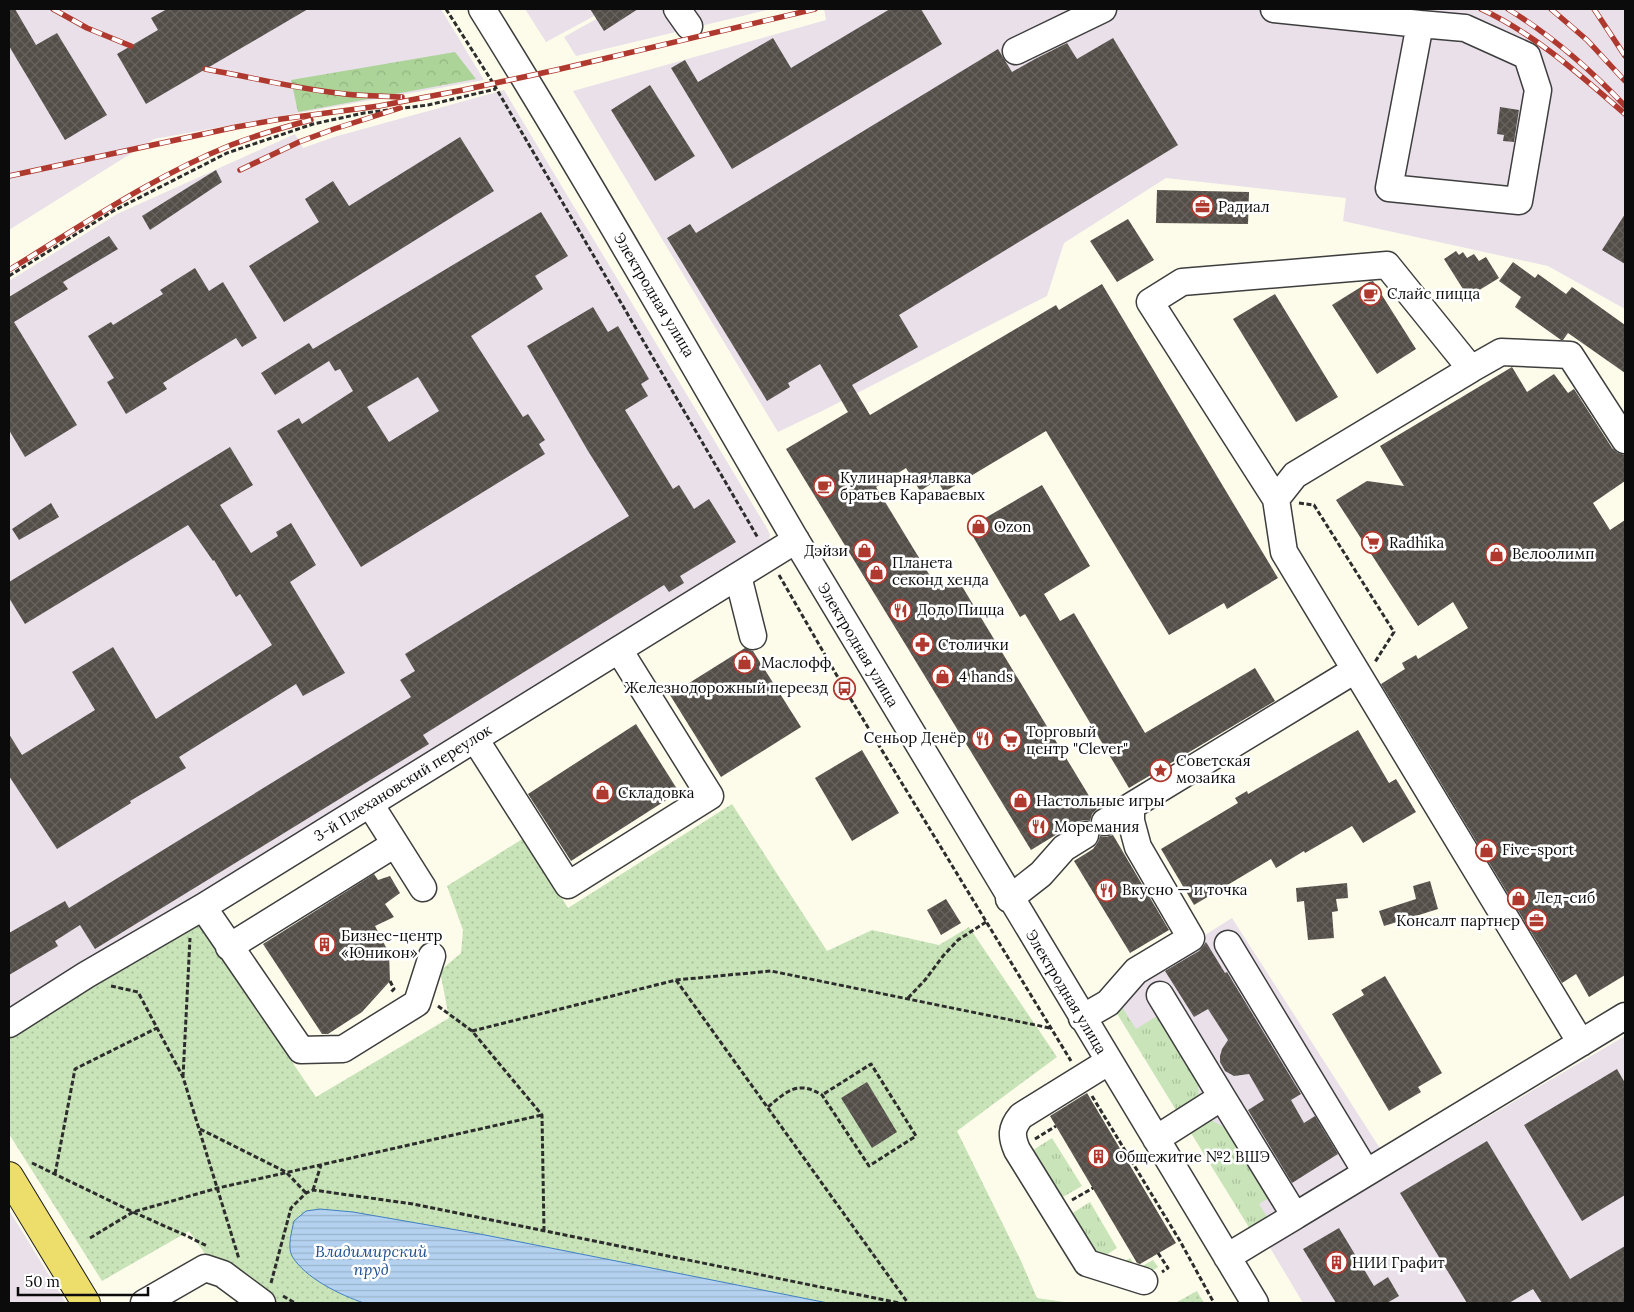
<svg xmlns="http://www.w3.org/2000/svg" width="1634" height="1312" viewBox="0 0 1634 1312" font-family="Lora,serif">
<defs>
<pattern id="grass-tufts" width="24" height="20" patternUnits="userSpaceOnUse" patternTransform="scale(1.25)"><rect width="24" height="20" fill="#c9e4b8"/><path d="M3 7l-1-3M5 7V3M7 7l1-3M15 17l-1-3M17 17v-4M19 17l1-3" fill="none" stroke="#abc29d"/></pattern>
<pattern id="forest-crowns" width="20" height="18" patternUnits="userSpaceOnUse" patternTransform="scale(1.25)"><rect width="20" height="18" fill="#acd498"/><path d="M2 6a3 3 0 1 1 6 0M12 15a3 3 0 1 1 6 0" fill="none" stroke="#93b582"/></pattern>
<pattern id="park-dots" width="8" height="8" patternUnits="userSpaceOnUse" patternTransform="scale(1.25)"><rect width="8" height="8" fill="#c9e4b8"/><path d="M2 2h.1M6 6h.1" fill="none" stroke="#abc29d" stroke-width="1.8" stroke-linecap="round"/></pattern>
<pattern id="water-rules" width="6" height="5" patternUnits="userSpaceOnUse" patternTransform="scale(1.25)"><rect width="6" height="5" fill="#b4d2f0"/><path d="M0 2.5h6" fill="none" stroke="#99b3cc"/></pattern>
<pattern id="building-cross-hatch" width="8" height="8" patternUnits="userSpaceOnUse" patternTransform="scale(1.25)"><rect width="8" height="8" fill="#534e48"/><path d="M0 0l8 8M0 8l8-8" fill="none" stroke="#67635e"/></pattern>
</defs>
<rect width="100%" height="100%" fill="#fdfceb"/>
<path fill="#e9e0e9" d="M9,9H441L484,80L154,139L9,230Z
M525,9H607L546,42Z
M614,9H771L576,56L564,37Z
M824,9H1625V309L1548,266L1343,221L1346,198L1166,178L1064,243L1047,296L824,410L778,432L573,91L826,20Z
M504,90L768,530L770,535L768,544L9,1016V281L117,214L295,134L303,148L334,137Z
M1232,918L1392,1167L1266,1245L1110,995Z
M1625,1036V1303H1303L1269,1246Z
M9,1210L66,1303H9Z"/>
<path fill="url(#grass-tufts)" d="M1122,1007L1136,1029L1157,1016L1198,1083L1199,1103L1179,1115L1116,1012Z
M1211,1120L1226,1128L1269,1198L1259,1204L1271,1223L1253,1234L1191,1133Z
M1052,1138L1082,1186L1056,1201L1027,1154Z
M1090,1202L1117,1248L1095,1262L1068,1216Z
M1130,1258L1137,1269L1153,1260L1158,1267L1142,1277L1113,1268Z"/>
<path fill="url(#forest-crowns)" d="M455,52L476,79L298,112L291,80Z"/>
<path fill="url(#park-dots)" d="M732,804L827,951L872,930L939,945L969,927L1057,1057L957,1131L1021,1261L1037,1298L1071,1303H240L189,1231L102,1281L9,1134V1033L90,981L199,926L316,1097L449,1018L440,971L461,953L463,930L447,886L524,838L568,908Z
M1197,1291L1204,1303H1175Z"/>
<path fill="url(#water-rules)" stroke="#417fc1" d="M320,1209L353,1212L480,1234L828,1303H364C340,1295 305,1278 292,1256C287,1247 292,1230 294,1221L306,1211Z"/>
<path fill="url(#building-cross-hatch)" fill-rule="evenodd" d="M9,9H15L36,45L57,33L107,115L65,140L9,46Z
M167,9H308L146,104L117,54L158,30L151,18Z
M590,9H638L604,31Z
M890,9H921L942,44L732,169L671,68L685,60L698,82L773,38L791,68Z
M1113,38L1178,145L899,315L918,347L852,385L870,415L1056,305L1059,310L1102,284L1278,578L1227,609L1224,603L1169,635L1046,431L944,492L937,480L920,491L906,468L876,487L938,589L957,578L1097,809L1092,814L1090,821L1084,820L1077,822L1031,850L786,449L848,412L820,364L788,383L790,387L767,401L667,238L690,224L696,233L998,49L1012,72L1035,59L1067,43L1077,59Z
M650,85L695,156L655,181L611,110Z
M1500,107L1519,110L1514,142L1503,141L1504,135L1497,134Z
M460,137L494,191L284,322L249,266L319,222L305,199L333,181L349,206Z
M216,170L222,182L150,230L142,216Z
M1157,190L1249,192L1248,224L1156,223Z
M541,212L568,256L535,276L543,289L471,336L523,417L528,414L545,440L539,444L545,454L361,567L277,431L299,418L302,424L353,391L340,369L335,371L329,361L275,395L261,373L309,343L313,349ZM418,377L439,411L389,442L367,407Z
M1625,214V264L1602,250Z
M1128,219L1154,260L1117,282L1090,241Z
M109,236L118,249L63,282L68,289L14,322L77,425L25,457L9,430V297Z
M1456,251L1459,255L1463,252L1467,258L1474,254L1479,261L1486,257L1499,278L1468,297L1444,259Z
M1513,262L1535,278L1538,274L1566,294L1572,287L1625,325V373L1568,333L1563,340H1561L1515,307L1521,297L1499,281Z
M195,268L209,291L223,282L257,338L242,347L236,338L163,383L167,389L126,414L107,382L114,378L88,336L111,322L113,325L163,294L160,290Z
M1373,281L1416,349L1377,374L1332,305L1369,282Z
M1275,294L1338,397L1296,422L1233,319Z
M593,307L608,332L618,326L649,379L641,384L648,396L625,410L673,489L679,485L694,509L709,499L736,542L680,576L684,583L669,592L664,585L423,735L429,744L95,949L80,925L55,941L58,946L9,975V933L65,901L69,908L411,697L400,680L415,671L405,654L629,516L588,451L527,346Z
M1512,367L1527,392L1554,374L1568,393L1574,389L1612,448L1618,453L1625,455V481L1593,503L1610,530L1625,520V975L1589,997L1576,974L1562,983L1381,684L1405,669L1402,663L1416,655L1418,659L1468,628L1453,602L1418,626L1336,500L1367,481L1404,486L1380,446Z
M230,447L253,485L220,505L251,553L278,536L276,532L291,523L316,565L290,582L345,673L303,696L296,684L179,757L186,768L130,801L131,803L57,849L9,776V734L22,755L95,710L72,672L113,647L156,719L272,645L240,594L236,597L214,560L213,561L188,525L25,624L9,598V582Z
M1042,485L1090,566L1044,594L1060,621L1074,613L1145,733L1255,668L1275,701L1129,788L1025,614L1020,617L968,528Z
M51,503L59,517L19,540L12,529Z
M745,648L753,651L801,727L721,777L670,695Z
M636,724L679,792L571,861L528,794Z
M1358,730L1389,783L1396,779L1416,812L1363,843L1352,826L1305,853L1304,851L1276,868L1271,859L1194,905L1161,849L1238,803L1235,798L1247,791L1248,794Z
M862,750L899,813L852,841L815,778Z
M1113,835L1169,930L1130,953L1074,861L1093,849L1098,842L1100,836L1106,837Z
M374,874L378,880L390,876L400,893L385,904L394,917L375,926L389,953L390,981L362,1012L328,1034H322L263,944Z
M1430,881L1438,909L1384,926L1379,911L1416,899L1413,886Z
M1347,883L1348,898L1336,899L1338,911L1332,912L1334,938L1308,940L1304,901L1297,902L1296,888Z
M946,899L961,923L941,935L927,910Z
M1206,942L1225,973L1227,972L1301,1094L1291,1100L1304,1123L1315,1116L1338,1154L1292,1183L1248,1110L1264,1100L1249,1074L1234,1076L1225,1071L1220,1062V1056L1222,1049L1228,1040L1208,1009L1194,1017L1165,971L1199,951Z
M1385,976L1442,1073L1418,1087L1421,1092L1389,1111L1332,1014L1364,995L1361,990Z
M1617,1069L1625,1083V1195L1582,1221L1524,1125Z
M867,1082L897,1132L872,1148L841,1098Z
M1087,1093L1176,1243L1140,1264L1137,1263L1050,1116Z
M1487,1141L1570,1279L1625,1246V1303H1542L1533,1289L1509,1303H1467L1400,1193Z
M1339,1228L1374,1286L1388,1277L1399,1296L1387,1303H1336L1303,1249Z"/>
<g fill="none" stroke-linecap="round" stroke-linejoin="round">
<defs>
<path id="minor" d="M482,9C590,182 691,361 794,537C946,794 1100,1049 1255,1303
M677,9L689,26
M1274,9L1420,24
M1420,24L1465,28L1527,56L1538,90L1519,201L1389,188Z
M1016,51L1103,9
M1471,369L1501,352L1570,355L1625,440
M1276,499L1295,475L1471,369L1387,265L1182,282L1150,302L1276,499L1284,552L1581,1043
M738,576L753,636
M475,739L568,885L710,796L619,650
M370,804L423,888
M1105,822L1355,670
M1009,899L1041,874L1064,848L1085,835
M203,907L301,1050L343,1049L417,1003L432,956
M1228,944L1366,1172
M229,947L395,844
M1160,995L1222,1097
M1082,1018L1108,1003L1136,971L1191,938L1138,847L1131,821V807
M9,1024L86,975L203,907L796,540
M1108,1062L1021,1116C1011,1128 1011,1136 1017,1150L1087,1263L1144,1281
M1156,1139L1222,1097L1295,1216L1625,1016
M1227,1257L1295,1216
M144,1303L205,1268L223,1274L262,1303"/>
<path id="major" d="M9,1176L86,1303"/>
</defs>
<use href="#minor" stroke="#3e3e3e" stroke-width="29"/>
<use href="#major" stroke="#1c1c1c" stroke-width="30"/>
<path stroke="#2d2d2d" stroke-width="3" stroke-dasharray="5 2.5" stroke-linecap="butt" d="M446,9L493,83L758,538
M9,276L113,211L227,153L313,124L364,113L428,105L496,89
M1299,503L1314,505L1394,632L1375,662
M779,575L844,688L1071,1061
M676,980L908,1303
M390,981L394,989L391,992
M111,986L138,992L183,1077L239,1259
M908,998L925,980L943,956L958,940L986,922
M438,1006L472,1031L542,1115L544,1230
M472,1031L676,980L771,971L1050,1028
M183,1077L190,938
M1092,1096L1180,1241L1214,1303
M768,1107C787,1091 798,1080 822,1095L869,1166L916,1136L871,1064L822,1095
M200,1129L286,1172L306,1193
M1035,1139L1056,1126
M32,1163L133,1212L187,1236L207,1246
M55,1174L75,1069L157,1028
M313,1190L321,1165
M1072,1200L1093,1188
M90,1238L133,1212L218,1188L542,1115
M1158,1253L1168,1268L1162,1272
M271,1283L291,1208L306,1193L313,1190L413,1204L899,1303
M283,1296L295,1303"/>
<use href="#minor" stroke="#fff" stroke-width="26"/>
<use href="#major" stroke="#eddd6b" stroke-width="28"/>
<defs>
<path id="rail" d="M53,9L87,28L131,46
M1481,9C1535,34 1580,75 1625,114
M1508,9C1552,36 1589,68 1625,106
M1551,9L1587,40L1625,81
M1594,9L1625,56
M205,69C251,77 297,89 345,94C364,96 383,96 402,97
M240,170L299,142L334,129L400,108
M9,176L236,127L281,119L379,106L463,90L556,70L815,9
M9,270C81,226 152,177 231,145C257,135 284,127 311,120"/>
</defs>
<use href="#rail" stroke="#af392f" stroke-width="5.5"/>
<use href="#rail" stroke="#fff" stroke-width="4" stroke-dasharray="11" stroke-linecap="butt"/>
</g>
<defs>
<symbol id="office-ring" viewBox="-11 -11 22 22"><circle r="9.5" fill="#fff" stroke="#af392f" stroke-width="1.5"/><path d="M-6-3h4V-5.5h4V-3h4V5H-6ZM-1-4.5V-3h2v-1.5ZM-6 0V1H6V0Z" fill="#af392f"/></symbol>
<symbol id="cafe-ring" viewBox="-11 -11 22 22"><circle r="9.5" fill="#fff" stroke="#af392f" stroke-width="1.5"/><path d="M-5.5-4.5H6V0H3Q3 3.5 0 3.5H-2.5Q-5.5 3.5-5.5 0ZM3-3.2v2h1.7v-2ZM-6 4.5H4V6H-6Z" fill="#af392f"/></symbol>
<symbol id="shop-ring" viewBox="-11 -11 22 22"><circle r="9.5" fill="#fff" stroke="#af392f" stroke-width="1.5"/><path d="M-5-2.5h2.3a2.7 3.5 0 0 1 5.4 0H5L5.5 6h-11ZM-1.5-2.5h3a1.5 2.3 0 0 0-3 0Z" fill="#af392f"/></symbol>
<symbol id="supermarket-ring" viewBox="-11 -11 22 22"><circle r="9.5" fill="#fff" stroke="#af392f" stroke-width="1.5"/><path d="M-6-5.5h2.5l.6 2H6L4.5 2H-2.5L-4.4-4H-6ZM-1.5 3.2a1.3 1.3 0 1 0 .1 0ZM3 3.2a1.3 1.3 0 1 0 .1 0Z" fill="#af392f"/></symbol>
<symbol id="restaurant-ring" viewBox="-11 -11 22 22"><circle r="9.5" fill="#fff" stroke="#af392f" stroke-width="1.5"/><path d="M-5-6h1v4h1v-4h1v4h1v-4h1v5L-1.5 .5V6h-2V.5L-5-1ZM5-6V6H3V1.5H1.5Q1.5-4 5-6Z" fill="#af392f"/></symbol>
<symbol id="pharmacy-ring" viewBox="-11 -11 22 22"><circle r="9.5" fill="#fff" stroke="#af392f" stroke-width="1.5"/><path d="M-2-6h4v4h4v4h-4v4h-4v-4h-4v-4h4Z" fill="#af392f"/></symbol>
<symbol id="bus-ring" viewBox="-11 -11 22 22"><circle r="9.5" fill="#fff" stroke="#af392f" stroke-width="1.5"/><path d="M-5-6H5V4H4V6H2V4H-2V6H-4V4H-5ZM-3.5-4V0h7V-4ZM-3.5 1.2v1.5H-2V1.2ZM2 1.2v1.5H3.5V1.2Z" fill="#af392f"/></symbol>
<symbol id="sight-ring" viewBox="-11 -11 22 22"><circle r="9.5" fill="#fff" stroke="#af392f" stroke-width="1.5"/><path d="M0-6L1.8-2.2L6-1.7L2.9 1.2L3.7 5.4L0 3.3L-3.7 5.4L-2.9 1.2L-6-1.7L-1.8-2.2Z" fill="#af392f"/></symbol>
<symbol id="building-ring" viewBox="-11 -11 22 22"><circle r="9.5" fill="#fff" stroke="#af392f" stroke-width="1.5"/><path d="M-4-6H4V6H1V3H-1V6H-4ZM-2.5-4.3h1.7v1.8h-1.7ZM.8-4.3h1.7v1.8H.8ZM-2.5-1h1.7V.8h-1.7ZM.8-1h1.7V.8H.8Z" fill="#af392f"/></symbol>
</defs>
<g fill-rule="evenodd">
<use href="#office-ring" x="1190" y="194" width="25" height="25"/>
<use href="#cafe-ring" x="1358" y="282" width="25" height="25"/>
<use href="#cafe-ring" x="812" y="474" width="25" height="25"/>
<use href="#shop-ring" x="966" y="514" width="25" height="25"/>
<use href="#supermarket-ring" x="1360" y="530" width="25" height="25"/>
<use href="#shop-ring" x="852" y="538" width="25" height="25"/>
<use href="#shop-ring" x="1484" y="542" width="25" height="25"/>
<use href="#shop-ring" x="864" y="560" width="25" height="25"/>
<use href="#restaurant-ring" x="888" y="598" width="25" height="25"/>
<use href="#pharmacy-ring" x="910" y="632" width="25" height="25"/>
<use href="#shop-ring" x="732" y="650" width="25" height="25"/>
<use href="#shop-ring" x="930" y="664" width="25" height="25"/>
<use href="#bus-ring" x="832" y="676" width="25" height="25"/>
<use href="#restaurant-ring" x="970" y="726" width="25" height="25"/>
<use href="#supermarket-ring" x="998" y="728" width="25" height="25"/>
<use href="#sight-ring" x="1148" y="758" width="25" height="25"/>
<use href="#shop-ring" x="590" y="780" width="25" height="25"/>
<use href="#shop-ring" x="1008" y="788" width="25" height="25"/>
<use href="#restaurant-ring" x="1026" y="814" width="25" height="25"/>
<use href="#shop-ring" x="1474" y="838" width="25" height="25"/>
<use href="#restaurant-ring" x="1094" y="878" width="25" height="25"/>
<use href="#shop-ring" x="1506" y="886" width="25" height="25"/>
<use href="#office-ring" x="1524" y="908" width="25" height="25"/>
<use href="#building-ring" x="312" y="932" width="25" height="25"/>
<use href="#building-ring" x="1086" y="1144" width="25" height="25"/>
<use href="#building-ring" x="1324" y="1250" width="25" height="25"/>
</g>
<g text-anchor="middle" stroke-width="5" stroke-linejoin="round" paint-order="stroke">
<g font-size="15" fill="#0b0b0b" stroke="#fff" text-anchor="start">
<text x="1218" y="212">Радиал</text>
<text x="1387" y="299">Слайс пицца</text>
<text x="840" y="483">Кулинарная лавка<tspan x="840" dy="17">братьев Караваевых</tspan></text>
<text x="994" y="532">Ozon</text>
<text x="1389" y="548">Radhika</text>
<text x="848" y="556" text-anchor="end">Дэйзи</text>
<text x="1512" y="559">Велоолимп</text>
<text x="892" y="568">Планета<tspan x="892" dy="17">секонд хенда</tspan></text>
<text x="917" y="615">Додо Пицца</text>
<text x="938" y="650">Столички</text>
<text x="761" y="668">Маслофф</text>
<text x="959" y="682">4 hands</text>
<text x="828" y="693" text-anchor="end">Железнодорожный переезд</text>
<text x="1026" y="737">Торговый<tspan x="1026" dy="17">центр "Clever"</tspan></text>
<text x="966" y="743" text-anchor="end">Сеньор Денёр</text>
<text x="1176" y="766">Советская<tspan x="1176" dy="17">мозаика</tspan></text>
<text x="618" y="798">Складовка</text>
<text x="1036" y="806">Настольные игры</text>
<text x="1054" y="832">Моремания</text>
<text x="1502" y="855">Five-sport</text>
<text x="1122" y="895">Вкусно — и точка</text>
<text x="1535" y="903">Лед-сиб</text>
<text x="1520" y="926" text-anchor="end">Консалт партнер</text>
<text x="341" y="941">Бизнес-центр<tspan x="341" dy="17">«Юникон»</tspan></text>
<text x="1115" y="1162">Общежитие №2 ВШЭ</text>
<text x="1352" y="1268">НИИ Графит</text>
</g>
<g font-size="15" fill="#0b0b0b" stroke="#fff">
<text transform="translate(654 295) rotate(59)" y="5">Электродная улица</text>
<text transform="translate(858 645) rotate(59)" y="5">Электродная улица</text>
<text transform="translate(403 783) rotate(-32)" y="5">3-й Плехановский переулок</text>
<text transform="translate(1066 992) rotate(59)" y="5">Электродная улица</text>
</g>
<g font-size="16" font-style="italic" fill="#205291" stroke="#fff">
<text x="371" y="1257">Владимирский<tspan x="371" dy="18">пруд</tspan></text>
</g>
</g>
<rect width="1634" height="1312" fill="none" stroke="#0b0b0b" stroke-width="20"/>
<path d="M18 1287v8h130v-8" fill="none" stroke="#0b0b0b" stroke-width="2.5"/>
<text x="25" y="1287" font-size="15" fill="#0b0b0b" stroke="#ffffff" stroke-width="4" paint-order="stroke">50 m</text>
</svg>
